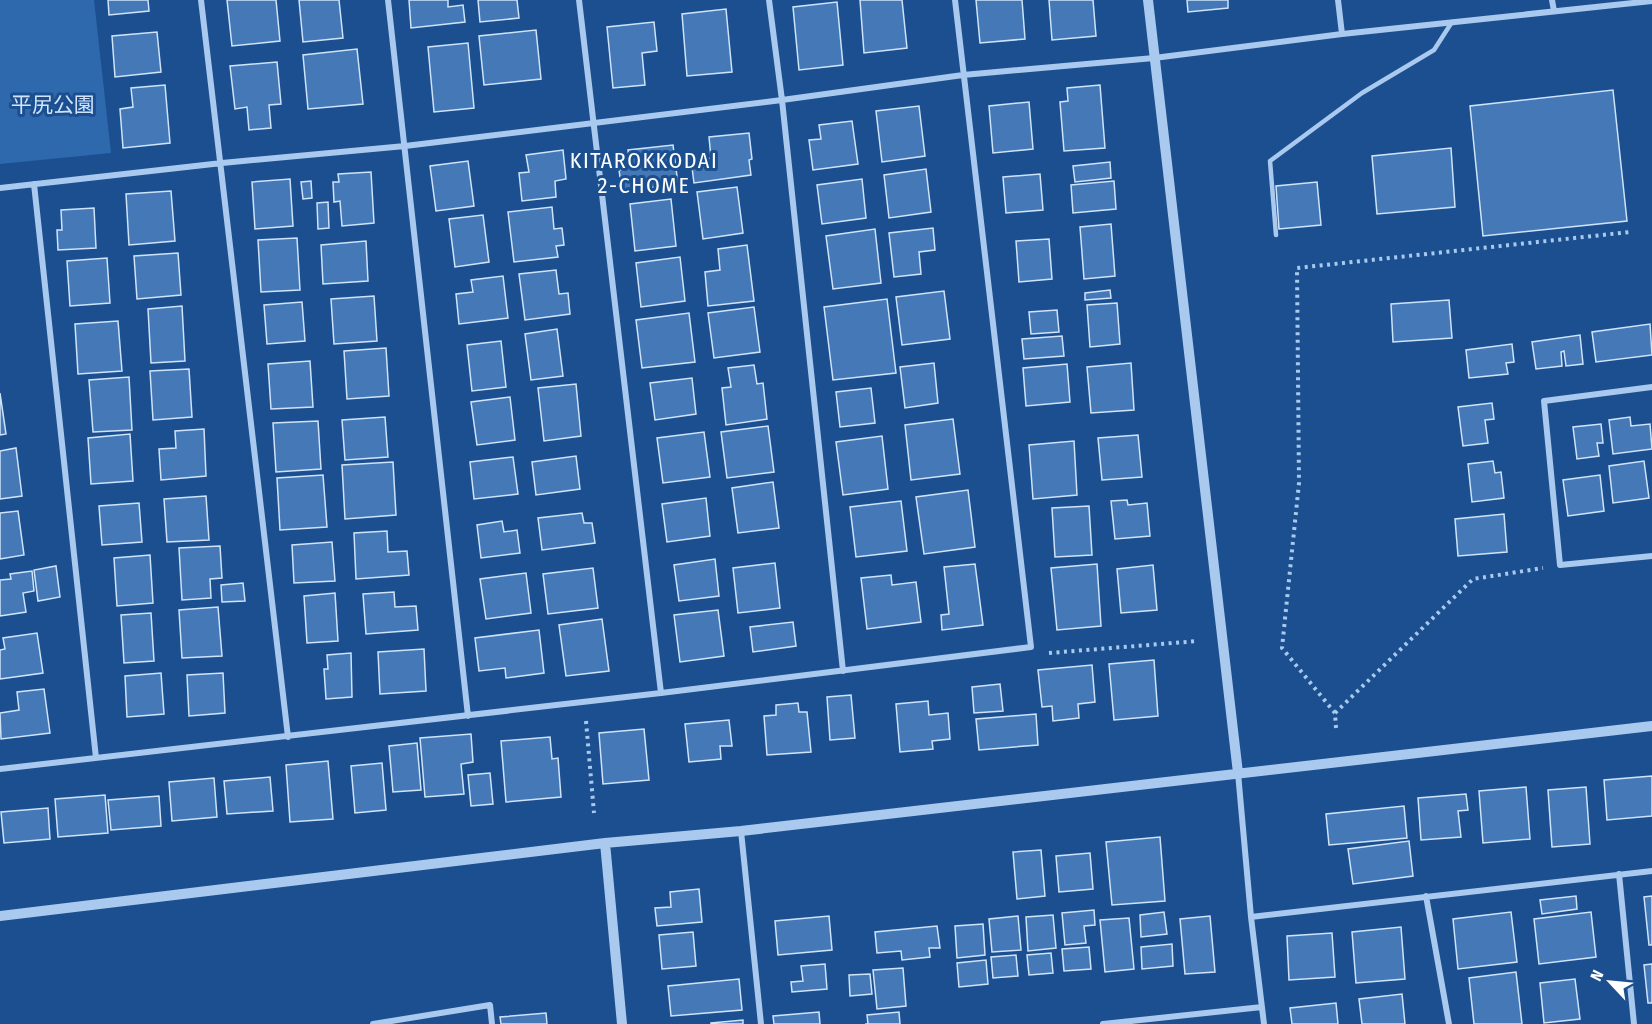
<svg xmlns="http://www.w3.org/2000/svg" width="1652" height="1024" viewBox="0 0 1652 1024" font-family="'Fira Sans Condensed','Noto Sans JP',sans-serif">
<rect width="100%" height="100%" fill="#1b4f8f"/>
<path fill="#2e69ad" d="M0,0H94L111,153L0,164Z"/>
<path fill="#4478b7" stroke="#cfe3fa" stroke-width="1.5" d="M108,0H148L149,11L109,15Z
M227,0H276L280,41L232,46Z
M299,0H339L343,38L303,42Z
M409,0H448V7L463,5L465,22L411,28Z
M478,0H517L519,18L480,22Z
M860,0H902L907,48L864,53Z
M976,0H1022L1025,39L980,43Z
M1049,0H1093L1096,36L1052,40Z
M1187,0H1228V8L1188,12Z
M837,2L843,65L799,70L793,7Z
M726,9L732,72L687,76L682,14Z
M654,22L657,51L642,53L645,85L613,88L607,27Z
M536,30L541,79L484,85L479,36Z
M157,32L161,72L115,77L112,36Z
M468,43L474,108L434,112L428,47Z
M357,49L363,104L308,109L303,55Z
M277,62L281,104L269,105L271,128L249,130L247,107L235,109L230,66Z
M165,85L170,143L123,148L120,109L133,107L131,88Z
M1100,85L1105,148L1064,151L1060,102L1068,101L1067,88Z
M1613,90L1627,221L1483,236L1470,106Z
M1029,102L1033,149L993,153L989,106Z
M919,106L925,156L882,162L876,111Z
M852,121L858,164L813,170L809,140L821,139L819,125Z
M749,133L752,159L749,160L751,175L694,183L691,160L711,158L709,137Z
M673,145L678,184L622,191L619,170L630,168L628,150Z
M1451,148L1455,207L1377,214L1372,156Z
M563,150L566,179L555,181L556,197L522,201L519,173L529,172L526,155Z
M468,161L474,206L436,211L430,166Z
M1110,162L1111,178L1075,182L1073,166Z
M926,169L931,212L889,218L884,175Z
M371,172L374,223L342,226L340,201L334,202L333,182H339L338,174Z
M1040,174L1043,210L1006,213L1003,177Z
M290,179L293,226L255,229L252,182Z
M862,179L866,218L822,224L817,185Z
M311,181L312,198L303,199L301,182Z
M1114,181L1116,209L1073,213L1071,185Z
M1317,182L1321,225L1279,229L1276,186Z
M737,187L743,233L703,239L697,192Z
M171,191L175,241L129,245L126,194Z
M671,199L676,246L635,251L630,204Z
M328,202L329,228L318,229L317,203Z
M552,207L554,229L562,228L564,245L556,246L558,257L514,262L508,212Z
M94,208L96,248L58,250L57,230H62L61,210Z
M483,215L489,262L455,267L449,219Z
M1111,224L1115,276L1084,279L1080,227Z
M933,228L935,250L919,252L921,274L894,277L889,233Z
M875,229L881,283L833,289L826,236Z
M297,238L300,290L261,292L258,240Z
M1049,239L1052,279L1019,282L1016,241Z
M366,241L368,281L323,284L321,245Z
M747,245L754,301L708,306L705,272L720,270L718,249Z
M178,253L181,295L137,299L134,256Z
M680,257L685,301L641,307L636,263Z
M107,258L110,303L70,306L67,261Z
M556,270L559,294L568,293L570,314L525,320L519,274Z
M503,276L508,318L459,324L456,294L473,292L471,280Z
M1110,290L1111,298L1085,300V293Z
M944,291L950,339L902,345L896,297Z
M374,296L377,341L334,344L331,299Z
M887,299L896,373L833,380L824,307Z
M1449,300L1452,338L1393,342L1391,304Z
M302,302L305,341L267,344L264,305Z
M1117,303L1120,344L1090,347L1087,305Z
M182,306L185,361L151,363L148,309Z
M754,307L760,352L714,358L708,313Z
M1057,310L1059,332L1031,334L1029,312Z
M689,313L695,362L642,368L636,320Z
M118,321L122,371L78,374L75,324Z
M1650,324L1652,355L1596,362L1592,332Z
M557,329L563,376L531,380L525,334Z
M1580,335L1583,364L1566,366L1564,351L1561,352L1562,366L1536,369L1532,342Z
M1062,336L1064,356L1024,359L1022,339Z
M501,341L506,387L472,391L467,345Z
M1512,344L1514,362L1506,363L1508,374L1469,378L1466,350Z
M386,348L389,396L347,399L344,351Z
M310,361L313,407L271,409L268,364Z
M934,363L938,403L905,408L900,367Z
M1131,363L1134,410L1091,413L1087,367Z
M1067,364L1070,402L1026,406L1023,368Z
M754,365L757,384L763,383L767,419L726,425L722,388L731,387L728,368Z
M189,369L192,417L153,420L150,371Z
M129,377L132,430L93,432L89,380Z
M692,378L696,414L655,420L650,383Z
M576,384L581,436L544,441L538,388Z
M871,388L875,423L840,427L836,392Z
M0,393L6,434L0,435Z
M510,397L515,440L477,445L471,402Z
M1492,403L1494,419L1485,420L1488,443L1463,446L1458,407Z
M385,417L388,457L345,460L342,420Z
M1630,417L1631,426L1650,424L1652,449L1613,454L1609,420Z
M953,419L960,474L911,480L905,425Z
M318,421L321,469L276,472L273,423Z
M1601,424L1603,443H1597L1599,456L1577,459L1573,427Z
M768,426L774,472L727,478L721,432Z
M204,429L206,476L161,480L159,449L176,448L175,431Z
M704,432L710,477L663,483L657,438Z
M130,434L133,481L91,484L88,438Z
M1138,435L1142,477L1102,480L1098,438Z
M882,436L888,489L843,495L836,442Z
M1074,441L1077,495L1033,499L1029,445Z
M16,448L22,496L0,499V451Z
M576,456L580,489L536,495L532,462Z
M513,457L518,494L474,499L470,462Z
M1493,461L1495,473L1501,472L1504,498L1472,502L1468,464Z
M1644,461L1649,498L1613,503L1609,466Z
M393,462L396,515L345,519L342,465Z
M323,475L327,527L280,530L277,478Z
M1600,475L1604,511L1568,516L1563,480Z
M773,482L779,528L738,533L732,488Z
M968,490L975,547L924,554L916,497Z
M206,496L209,540L167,542L164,499Z
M706,498L710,536L667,542L662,504Z
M1127,500L1128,505L1147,503L1150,536L1115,539L1111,501Z
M901,501L907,551L856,557L850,507Z
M139,503L142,542L102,545L99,506Z
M1089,506L1092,555L1055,557L1052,508Z
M18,511L24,555L0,559V513Z
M582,513L584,523H592L595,543L542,550L538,518Z
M1504,514L1507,552L1458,556L1455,519Z
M502,521L504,532L517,530L520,553L481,558L477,525Z
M387,531L388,552L407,551L409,575L356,579L354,533Z
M332,542L335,581L294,583L292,545Z
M220,546L222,578L210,579L211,598L182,600L179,548Z
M150,555L153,603L117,606L114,558Z
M715,559L719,596L679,601L674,565Z
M775,563L780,608L738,613L733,568Z
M975,564L983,625L942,630L941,615L949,614L944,567Z
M1097,564L1101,626L1057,630L1051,568Z
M1153,565L1157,610L1121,613L1117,569Z
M56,566L60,597L38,601L34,570Z
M593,568L598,608L548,614L543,574Z
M32,571L34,591L23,593L26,612L0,616V580L11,579L10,574Z
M526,573L531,613L486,619L480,579Z
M891,575L892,585L916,582L921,622L867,629L861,578Z
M243,583L245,601L222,602L221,585Z
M394,592L395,607L416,606L418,630L366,634L363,594Z
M335,593L338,641L307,643L304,596Z
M218,607L222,656L182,658L179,610Z
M718,610L724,656L680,662L674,615Z
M151,613L154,661L124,663L121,615Z
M602,619L609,671L566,676L559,625Z
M793,622L796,646L753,652L750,627Z
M539,630L544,673L506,678L505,668L479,671L475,638Z
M37,633L43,673L0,679V650L5,649L3,638Z
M424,649L426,691L380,694L378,652Z
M351,653L352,697L326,699L324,669H328L327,655Z
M1154,660L1158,716L1114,720L1109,664Z
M1092,665L1095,702L1078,704L1079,718L1053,721L1052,706L1042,707L1038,670Z
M161,673L164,714L127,717L125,676Z
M223,673L225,713L189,716L187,675Z
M1000,684L1003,711L974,713L972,687Z
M44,689L50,733L1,739L0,713L19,710L17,692Z
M851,695L855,738L830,740L827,697Z
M928,701L929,715L948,713L950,739L932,741L933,749L900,752L896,704Z
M798,703L799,712H807L811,752L767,755L764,716L776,715V705Z
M1036,714L1038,745L979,750L976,719Z
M729,720L732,746H720L721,759L689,762L685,724Z
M644,729L649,780L603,784L599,733Z
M471,734L473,762L461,764L464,794L425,797L420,738Z
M550,737L552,759L558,758L561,797L506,802L501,741Z
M417,743L421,790L393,792L389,746Z
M328,761L333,819L290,822L286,765Z
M382,763L386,810L355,813L351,766Z
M490,773L493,804L471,806L468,775Z
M1652,776V816L1607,820L1604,780Z
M270,777L273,811L227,814L224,781Z
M214,778L217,817L172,821L169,782Z
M1526,787L1530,839L1483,843L1479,791Z
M1586,787L1590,844L1552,847L1548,790Z
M1466,794L1468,810L1458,811L1461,837L1421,840L1418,798Z
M105,795L108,833L58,837L55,799Z
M159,796L161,826L111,830L108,800Z
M1404,806L1407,838L1329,845L1326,814Z
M48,808L50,839L4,843L1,812Z
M1160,837L1165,901L1112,905L1106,842Z
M1409,841L1413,876L1353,884L1348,849Z
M1041,850L1045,896L1017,899L1013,852Z
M1090,853L1093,889L1059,892L1056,856Z
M699,889L702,922L657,926L655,908L671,907L670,892Z
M1576,896L1577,909L1542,914L1540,900Z
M1652,896V945H1649L1644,897Z
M1094,910L1095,925L1084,926L1086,943L1065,945L1062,913Z
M1164,912L1167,934L1141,937L1140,915Z
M1511,912L1517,962L1458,969L1453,919Z
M1591,912L1596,957L1539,964L1534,919Z
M1053,915L1056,948L1028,951L1026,917Z
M829,916L832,950L778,955L775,921Z
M1018,916L1021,950L992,952L989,919Z
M1210,916L1215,972L1185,974L1180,919Z
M1129,918L1134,969L1105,972L1100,920Z
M983,924L985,955L957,958L955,926Z
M937,926L940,948H929L930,957L902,960L901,951L877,953L875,932Z
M1401,927L1405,979L1356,983L1352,932Z
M693,932L696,966L662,969L659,935Z
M1332,933L1335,977L1289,980L1287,936Z
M1172,944L1173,966L1142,969L1141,947Z
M1089,947L1091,969L1064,971L1062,949Z
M1051,953L1053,973L1029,975L1027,955Z
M1016,955L1018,976L993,978L991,957Z
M986,960L988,984L959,987L957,963Z
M825,964L827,989L792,992L791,982L803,981L801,966Z
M1652,964V1003H1648L1644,965Z
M903,968L906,1006L877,1009L873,970Z
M1516,972L1522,1024H1474L1469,978Z
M870,974L872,994L850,996L849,975Z
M739,979L742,1010L671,1016L668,986Z
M1575,979L1580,1019L1544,1023L1540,983Z
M1402,994L1405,1024H1362L1359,999Z
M1336,1003L1338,1024H1292L1290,1008Z
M819,1012L820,1024H774L773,1016Z
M899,1012L900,1024H865H868L867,1015Z
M546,1013L547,1024H501L500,1017Z
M743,1020V1024H711V1023Z"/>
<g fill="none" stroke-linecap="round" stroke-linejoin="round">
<path stroke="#a9c9ee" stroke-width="4" stroke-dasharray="3 4.5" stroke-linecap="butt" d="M1049,653L1198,641
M1335,713L1282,648L1299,483L1297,268L1630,232
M586,721L594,813
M1336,728L1335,713L1473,579L1543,568"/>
<path stroke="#a9c9ee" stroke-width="4.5" d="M1276,235L1270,161L1362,93L1434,50L1452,22"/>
<path stroke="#a9c9ee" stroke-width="6" d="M201,0L288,737
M388,0L468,716
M579,0L661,693
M769,0L782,100L843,671
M1338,0L1342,34
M1552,0L1554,11
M34,184L96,758
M0,188L222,163L405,146L782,100L963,75L1154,58L1342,34L1652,1
M1652,387L1544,401L1560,565L1652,556
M0,769L661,693L1031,647L955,0
M1238,773L1251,917L1264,1024
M741,831L761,1024
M1619,874L1634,1024
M1426,896L1449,1024
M1251,917L1652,871
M373,1024L490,1005L492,1024
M1103,1024L1262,1007"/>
<path stroke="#a9c9ee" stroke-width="10" d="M1148,0L1238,773
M605,843L622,1024
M0,916L605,843L741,831L1652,726"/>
</g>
<g text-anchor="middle" stroke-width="6" stroke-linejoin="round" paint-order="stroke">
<g font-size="21" fill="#cfe3fa" stroke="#1b4f8f">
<text x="53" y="112">平尻公園</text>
</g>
<g font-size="22" letter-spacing="1.5" fill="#fff" stroke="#1b4f8f">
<text x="644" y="168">KITAROKKODAI<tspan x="644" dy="25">2-CHOME</tspan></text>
</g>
</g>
<g transform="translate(1610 982) rotate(296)" stroke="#1b4f8f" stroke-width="4.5" paint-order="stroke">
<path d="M0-4.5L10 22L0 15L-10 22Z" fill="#ffffff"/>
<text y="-9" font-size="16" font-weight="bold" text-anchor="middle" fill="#ffffff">N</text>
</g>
</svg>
